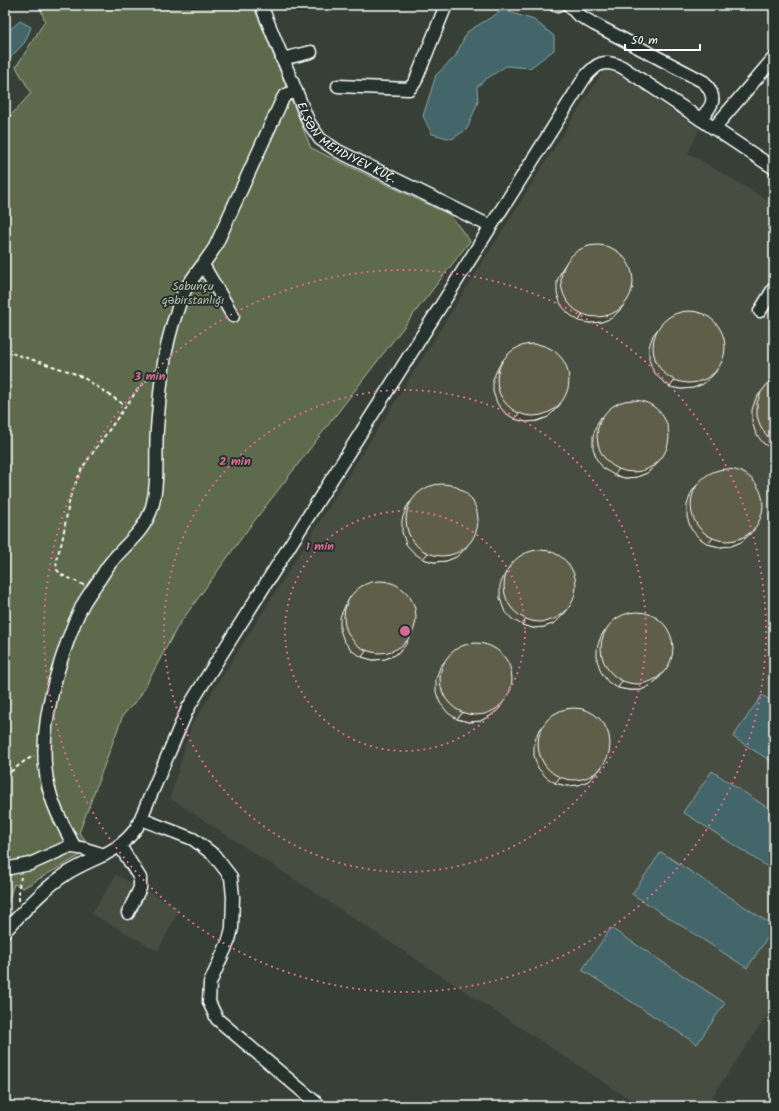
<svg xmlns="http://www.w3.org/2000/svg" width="779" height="1111" viewBox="0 0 779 1111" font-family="Kalam,sans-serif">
<rect width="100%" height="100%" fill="#374036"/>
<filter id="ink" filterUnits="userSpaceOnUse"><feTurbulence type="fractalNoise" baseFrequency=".025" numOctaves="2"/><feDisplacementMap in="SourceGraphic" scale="8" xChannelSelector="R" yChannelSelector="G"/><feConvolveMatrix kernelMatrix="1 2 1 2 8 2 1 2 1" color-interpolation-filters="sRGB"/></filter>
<g filter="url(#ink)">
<path fill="#474d40" d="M606,66L699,129L688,153L774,204V1005L706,1106H640L170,798L191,726Z
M116,875L180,908L158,951L92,914Z"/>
<path fill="#5d6b4c" stroke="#aeb5a6" d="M39,5H253L311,148L450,215L470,241L248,529L178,626L139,698L123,715L79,833L93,848L23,888L14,884L5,912V122L31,93L16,67L45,21Z"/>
<path fill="#436669" stroke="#8ea3a5" d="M503,10L534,20L554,36V50L530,68L506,66L486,79L477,87L478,102L467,129L452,139L432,134L423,116L436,75L455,57L467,32Z
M20,21L31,27L25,42L11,57L5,69V34Z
M762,695L774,703V763L733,737Z
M712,771L774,812V871L683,812Z
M661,852L774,926V928L747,968L632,894Z
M611,928L725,1003L697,1044L582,970Z"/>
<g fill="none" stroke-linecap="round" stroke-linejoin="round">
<defs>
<g id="minor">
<path id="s1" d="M261,5L309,123L320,139L338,151L490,226"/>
<path d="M555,5H559"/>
<path d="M569,5L577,14L594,24L704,82C718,98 713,106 700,119"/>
<path d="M282,59L311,52"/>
<path d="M338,86L409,89L415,82L446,5"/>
<path d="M714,128L774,58"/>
<path d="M203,265L233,316"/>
<path d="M760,311L774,288"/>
<path d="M141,819L193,839L214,855L231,877L233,897L232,928L229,940L210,983L209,1002L217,1019L320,1106"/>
<path d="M74,846C66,830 56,814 51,796C35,747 51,687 68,640C72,628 77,616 83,604C90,592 99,581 106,569C122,545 143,536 152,507C159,481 155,455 157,429C160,389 163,349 177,311C180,303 182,294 187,287C196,273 206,261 215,247L283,98L286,95L295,91"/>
<path d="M120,846L140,878V888L128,913"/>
<path d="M5,869L30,864L68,847C80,846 92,851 104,855"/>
<path d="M5,931C24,911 43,889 66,874C92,857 118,855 137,827L188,708L207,677L585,77C597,63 604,59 622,67L774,168"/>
</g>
</defs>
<use href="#minor" stroke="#fff" stroke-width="15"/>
<path stroke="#fff" stroke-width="2" stroke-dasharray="4 3" stroke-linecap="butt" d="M5,351L71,372L84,378L126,406
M84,585L62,575L57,570L56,560L62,542L70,497L82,468L138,389L150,377
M5,776L26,760L34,756
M19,901V886L21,877"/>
<use href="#minor" stroke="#26332d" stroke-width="12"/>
</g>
<path fill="#515140" stroke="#fff" d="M566,263L620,310L612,318L601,322L590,323L579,321L569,314L561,305L557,293V281L562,269Z
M658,329L717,370L712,376L703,384L693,388L681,389L670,387L661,380L653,371L649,359V347L653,335Z
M502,361L561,403L556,409L548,417L537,421L526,422L515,419L505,413L497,403L493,392V379L498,368Z
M774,379V450L764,444L756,434L752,422V410L756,398L761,392Z
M601,417L656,465L647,473L637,477L625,478L614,475L604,469L597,460L593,448V436L597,424Z
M696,486L755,528L750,534L741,542L731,546L720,547L708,544L699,538L691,529L687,517V505L691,493Z
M410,502L465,549L456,557L446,561L434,562L423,559L414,553L406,544L402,532V520L406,508Z
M509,567L568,609L563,615L555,623L544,627L533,628L522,625L512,619L504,610L500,598V585L505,574Z
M349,599L404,647L395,655L385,659L373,660L362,657L352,651L344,641L340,630V617L345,606Z
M605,630L660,677L651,685L641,690H629L618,688L608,682L601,672L597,660V648L601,636Z
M445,661L499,709L490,716L480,721L469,722L457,719L448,713L440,703L436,692V679L440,667Z
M543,726L597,773L588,781L578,785L567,786L555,783L546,777L538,768L534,756V744L538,732Z"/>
<path fill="#424234" stroke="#fff" d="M625,304L620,310L612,318L601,322L590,323L579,321L583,314Z
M717,370L712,376L703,384L693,388L681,389L670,387L675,380Z
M561,403L556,409L548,417L537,421L526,422L515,419L519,413Z
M660,459L656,465L647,473L637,477L625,478L614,475L619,469Z
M755,528L750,534L741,542L731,546L720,547L708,544L713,538Z
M469,543L465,549L456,557L446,561L434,562L423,559L428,553Z
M568,609L563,615L555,623L544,627L533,628L522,625L526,619Z
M408,641L404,647L395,655L385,659L373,660L362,657L366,651Z
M664,671L660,677L651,685L641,690H629L618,688L622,681Z
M503,702L499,709L490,716L480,721L469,722L457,719L462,713Z
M602,767L597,773L588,781L578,785L567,786L555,783L560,777Z"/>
<path fill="#5e5e4a" stroke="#fff" d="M561 281a36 36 0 1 1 72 0a36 36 0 1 1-72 0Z
M653 347a36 36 0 1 1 72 0a36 36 0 1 1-72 0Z
M497 380a36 36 0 1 1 72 0a36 36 0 1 1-72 0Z
M774,379V441L768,437L761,428L757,416V403L761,392L769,382Z
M597 436a36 36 0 1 1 72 0a36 36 0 1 1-72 0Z
M691 505a36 36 0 1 1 72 0a36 36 0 1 1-72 0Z
M406 520a36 36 0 1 1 72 0a36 36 0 1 1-72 0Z
M504 586a36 36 0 1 1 72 0a36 36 0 1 1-72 0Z
M344 617a36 36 0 1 1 72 0a36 36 0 1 1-72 0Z
M601 648a36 36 0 1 1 72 0a36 36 0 1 1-72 0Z
M440 679a36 36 0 1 1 72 0a36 36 0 1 1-72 0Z
M538 744a36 36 0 1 1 72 0a36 36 0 1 1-72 0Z"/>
</g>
<g fill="none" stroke="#d76994" stroke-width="2" stroke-dasharray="2 4">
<circle cx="405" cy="631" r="120"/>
<circle cx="405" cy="631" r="241"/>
<circle cx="405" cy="631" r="361"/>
</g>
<g text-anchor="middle" stroke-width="4" stroke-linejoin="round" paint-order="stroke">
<g font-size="12" fill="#fff" stroke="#26332d">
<text dy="4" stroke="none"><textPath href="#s1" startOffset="169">ELŞƏN MEHDIYEV KÜÇ.</textPath></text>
</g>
<g font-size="12" fill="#b6bcae" stroke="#26332d">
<text x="193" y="290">Sabunçu<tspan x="193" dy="14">qəbirstanlığı</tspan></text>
</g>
</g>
<circle cx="405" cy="631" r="6" fill="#d76994" stroke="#26332d" stroke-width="2"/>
<g font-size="12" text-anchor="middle" font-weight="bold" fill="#d76994" stroke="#26332d" stroke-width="4" stroke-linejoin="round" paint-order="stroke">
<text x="150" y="380">3 min</text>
<text x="235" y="465">2 min</text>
<text x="320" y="550">1 min</text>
</g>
<rect width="779" height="1111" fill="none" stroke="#26332d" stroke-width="20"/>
<rect x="10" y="10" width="759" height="1091" fill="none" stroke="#fff" stroke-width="1.5" filter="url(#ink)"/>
<path d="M625 44v6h75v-6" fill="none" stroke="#ffffff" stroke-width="2"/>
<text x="631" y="44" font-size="12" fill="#ffffff" stroke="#26332d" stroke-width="3" paint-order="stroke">50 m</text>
</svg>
